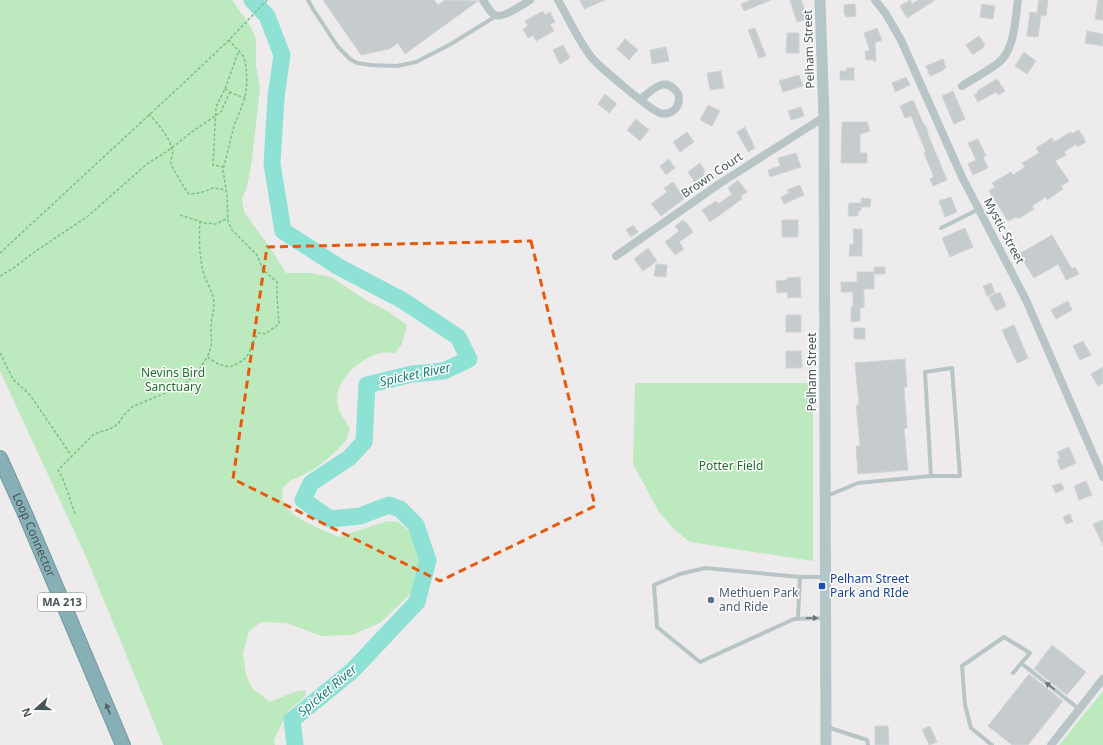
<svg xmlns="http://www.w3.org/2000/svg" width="1103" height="745" viewBox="0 0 1103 745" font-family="'Noto Sans',sans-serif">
<rect width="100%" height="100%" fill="#eeebec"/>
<path fill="#bde9be" d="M0,0H232L251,27L256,39V65L260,88L252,159L247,187L242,199L244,212L271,249L286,273H310L331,277L366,300L389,312L407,325L402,344L395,353C391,353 384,352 380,353C359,359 332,382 338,406C339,413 346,421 350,428L346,441L331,456L313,470L290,481L282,489C283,493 282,498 283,502C288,517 325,531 339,537L388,521L398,522L411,533L420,552V571L415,589L380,623L352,635L322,636L286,623L261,622L249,631L243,653L246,675L252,688L270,702C280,699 297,688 306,691L305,697L288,711L274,740L275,745H163L87,559L0,371Z
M635,383H813V561L690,542L675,530L659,512L633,464Z
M1103,691V745H1059Z"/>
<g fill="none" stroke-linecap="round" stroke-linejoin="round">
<path stroke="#8ee2d5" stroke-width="17" d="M252,0L267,16L282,55L276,97L272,164L283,231L339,267L402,300L458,337L469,359L444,371L412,374L367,385L364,442L349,458L311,483L303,500L330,519L360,516L389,505L400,509L416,525L428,560L417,602L352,671L292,720L295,745"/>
</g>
<path fill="#c6cbcd" stroke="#d0d4d7" d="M323,0H434L438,5L445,0L478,1L405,54L398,43L389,49L361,55Z
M580,0H605L584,9Z
M751,0H771L744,11L741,4Z
M790,0H801L808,19L797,22Z
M910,0L912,4L918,0H935L907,18L900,6Z
M1039,0H1048L1046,16L1041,15L1038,37L1027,36L1030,12L1037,13Z
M1098,0H1103V20L1095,19Z
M855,4L856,16L846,17V15H844V5Z
M982,4L995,6L993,19L980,17Z
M543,11L545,15L550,12L555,22L550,24L554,31L536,41L533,35L528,38L523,29L528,26L525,21Z
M755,28L766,56L759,58L748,30Z
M877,28L882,40L875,43L876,61L874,62V60H866L865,51H870L864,33Z
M1087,31L1103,34V46L1085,43Z
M787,33H799V53H786Z
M979,36L985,45L983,46L984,47L974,54L973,53L972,54L966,45Z
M625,39L638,50L629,60L617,49Z
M563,45L570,58L560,64L553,50Z
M666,47L669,61L652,64L650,50Z
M1024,52L1036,61L1027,74L1015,66Z
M943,59L946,68L943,69L944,70L930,76L926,66Z
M847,68H854V80H840V71H847Z
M721,71L724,88L710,90L707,73Z
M799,75L803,86L783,92L779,81Z
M906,77L910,85L895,92L892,83Z
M997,79L1005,91L998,95L996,92L978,102L974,95L978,93L977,91Z
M953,91L965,119L954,124L942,96Z
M605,94L617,104L609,113L598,104Z
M913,100L924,125H925L928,131L927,132L947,180L933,186L930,179L934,177L924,153L926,152L911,116L905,118L900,106Z
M708,105L720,111L712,126L700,120Z
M801,107L804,116L791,120L788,111Z
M636,119L649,130L640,141L627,130Z
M842,122H867L870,131L860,134V153H867V163H841Z
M745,127L755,148L748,152L737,132Z
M1079,130L1086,142L1077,147L1076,144L1064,152L1066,155L1055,161L1069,181L1061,186L1063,189L1047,200L1046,197L1032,206L1034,209L1018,219L1016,217L1008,221L989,191L995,187L992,183L1011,172L1013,175L1025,167L1022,163L1039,153L1036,148L1052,138L1054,142L1071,132L1072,134Z
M687,132L694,142L680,152L673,142Z
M978,139L986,156L983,157L988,168L973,175L968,164L976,160L968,143Z
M796,153L801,167L770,177L768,170L780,166L778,158Z
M669,159L675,168L666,175L660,166Z
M700,163L705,171L703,173L709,182L699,189L688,172Z
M738,180L747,192L741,196L742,199L710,222L702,210L716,201L718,204L732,194L728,188Z
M673,182L685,198L661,216L651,204L667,192L664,188Z
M800,185L804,195L784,204L781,197L789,193L787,190Z
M951,197L957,212L945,217L939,201Z
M861,198L871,199L870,207H861V211H858V216H848L849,203H861Z
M683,220L684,222L685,221L693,232L679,242L684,249L675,255L665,242L679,231L675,226Z
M782,220H798V237H782Z
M633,225L638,232L631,237L626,230Z
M965,228L973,247L950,257L942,238Z
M853,229H862V256H849L850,244H854Z
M1052,235L1072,269L1075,267L1079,274L1066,280L1058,264L1034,278L1019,254Z
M648,248L657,261L643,271L634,259Z
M656,264L667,265L666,277L654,276Z
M874,267H885V274H874V289H864V308H860V321L851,322V307H853V292H841V282H857V272H874Z
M800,277L801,297L788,298L787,292L777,293L776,281L787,280V278Z
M991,283L995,293L987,296L983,286Z
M1000,292L1006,306L996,311L989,297Z
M1068,301L1072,310L1056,319L1051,310Z
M786,315H801V332H786Z
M1014,325L1028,358L1017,363L1002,330Z
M854,328H865V339H854Z
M1083,341L1091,355L1080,360L1073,346Z
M786,351H801L802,368H786Z
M905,359L907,387H904L907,428L904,429L908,470L858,474L856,446H860L856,405H859L855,363Z
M1103,367V383L1098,386L1091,374Z
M1069,447L1076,463L1061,470L1057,460L1060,458L1057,452Z
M1086,481L1092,495L1079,500L1074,486Z
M1061,483L1064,489L1056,493L1052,486Z
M1070,514L1073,522L1066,524L1063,517Z
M1103,520V545L1093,524Z
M1052,645L1086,672L1067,695L1034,669Z
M1029,674L1063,701L1028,745H1012L988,726Z
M875,726H888L889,745H875Z
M930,726L937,742L929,745L922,730Z"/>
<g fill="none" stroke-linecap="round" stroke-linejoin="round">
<defs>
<g id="motorway">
<path id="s1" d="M0,458L26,516L123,745"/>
</g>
</defs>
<use href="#motorway" stroke="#739aa2" stroke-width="16"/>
<path stroke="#78c383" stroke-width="1.5" stroke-dasharray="3 2" stroke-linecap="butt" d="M225,89L234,94L245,98
M149,114C158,124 169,136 172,149C174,155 170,159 171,164C171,166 186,191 189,194L200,193L213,188L226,190
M224,167L213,165L216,107L225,89L239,50
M180,215L205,223L216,224L228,218
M200,221C199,237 199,255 203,271C205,280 211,288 213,297C216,308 211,317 211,327C211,340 213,346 207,357
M0,253L189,78L229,40L267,0
M0,276L15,267L33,253L88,216L147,164L169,150L193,131L221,112L230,92
M0,353L13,379L30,395L71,455
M75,514L63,479L58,470L94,434L110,429L118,424L124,415L132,407L179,387L187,382L198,372L207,357L218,364L229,367C256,358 246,348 259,333L265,334L279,324L277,296V282L263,270L257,255L232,230L228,221L227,195L223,170L234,126L245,98L247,82L246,67L244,57L229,40"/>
<path stroke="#b8c5c7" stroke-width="4" d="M308,0L313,9L338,47L350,59L357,63L371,65L397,66L416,62L451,44L496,16
M941,228L979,209
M827,496L858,483L931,476L925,372L952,368L960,476H931
M798,618L800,577
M825,618L794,619L700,662L657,627L654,585L680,574L705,568L800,577H825
M1021,663L1079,709
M827,727L867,740L868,745
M992,745L971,728L965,705L962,666L1004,637L1030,653L1013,673"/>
<path stroke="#b8c5c7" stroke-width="8" d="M483,0C486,4 490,13 495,15C502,19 524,4 530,0
M558,0C569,19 578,40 592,58C600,67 650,110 660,113C669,116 679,109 679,99C679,95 677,91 674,89C663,77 650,92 641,99
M875,0L886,14L901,40L962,177L1026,300L1103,477
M962,86C973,79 986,72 997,64C1015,51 1015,20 1018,0
M616,256L719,184L824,117
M1051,745L1103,679"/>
<path stroke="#b5c6c9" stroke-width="11" d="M820,0L824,117L826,745"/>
<use href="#motorway" stroke="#87afb6" stroke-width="14"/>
</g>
<defs><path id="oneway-solid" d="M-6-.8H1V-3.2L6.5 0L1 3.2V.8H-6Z"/></defs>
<g fill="#687779">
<use href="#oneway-solid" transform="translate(812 618) rotate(-1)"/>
<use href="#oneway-solid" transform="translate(1050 686) rotate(-142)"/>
</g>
<use fill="#506265" href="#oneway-solid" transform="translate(108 709) rotate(-113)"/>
<path fill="none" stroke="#e8590c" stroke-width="3" stroke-dasharray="8 5" stroke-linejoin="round" d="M531,241L595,506L440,581L233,479L267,247Z"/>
<rect fill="#1a4fb4" stroke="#fff" stroke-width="1.5" x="818" y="582" width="8" height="8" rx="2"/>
<circle fill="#5c6f8a" stroke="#fff" stroke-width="1.5" cx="711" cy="600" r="4"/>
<g text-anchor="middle" stroke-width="3" stroke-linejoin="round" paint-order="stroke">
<rect fill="#fff" stroke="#7e8889" stroke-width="1" x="38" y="593" width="48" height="18" rx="3"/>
<g font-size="11" font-weight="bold" fill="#465557">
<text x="62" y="606">MA 213</text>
</g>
<g font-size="12" fill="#465557" stroke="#fff">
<text transform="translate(809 49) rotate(-92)" y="4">Pelham Street</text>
<text transform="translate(712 175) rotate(-34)" y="4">Brown Court</text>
<text transform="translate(1004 231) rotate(62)" y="4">Mystic Street</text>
<text transform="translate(812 372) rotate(-90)" y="4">Pelham Street</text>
<text dy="4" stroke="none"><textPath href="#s1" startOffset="84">Loop Connector</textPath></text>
</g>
<g font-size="12" fill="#1f702a" stroke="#fff">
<text x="173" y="377">Nevins Bird<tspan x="173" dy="14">Sanctuary</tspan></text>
<text x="731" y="470">Potter Field</text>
</g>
<g font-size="12" fill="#164399" stroke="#fff" text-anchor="start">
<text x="830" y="583">Pelham Street<tspan x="830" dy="14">Park and RIde</tspan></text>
</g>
<g font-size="12" fill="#4e5e75" stroke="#fff" text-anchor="start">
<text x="719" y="597">Methuen Park<tspan x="719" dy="14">and Ride</tspan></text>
</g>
<g font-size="13" font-style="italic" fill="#188272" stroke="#fff">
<text transform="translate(415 374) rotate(-12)" y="5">Spicket River</text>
<text transform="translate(327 690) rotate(-40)" y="5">Spicket River</text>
</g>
</g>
<g transform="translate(36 709) rotate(249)" stroke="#ffffff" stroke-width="3" paint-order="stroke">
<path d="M0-3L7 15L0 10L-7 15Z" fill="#465557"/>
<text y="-6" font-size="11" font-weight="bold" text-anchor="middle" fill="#465557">N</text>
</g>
</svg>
